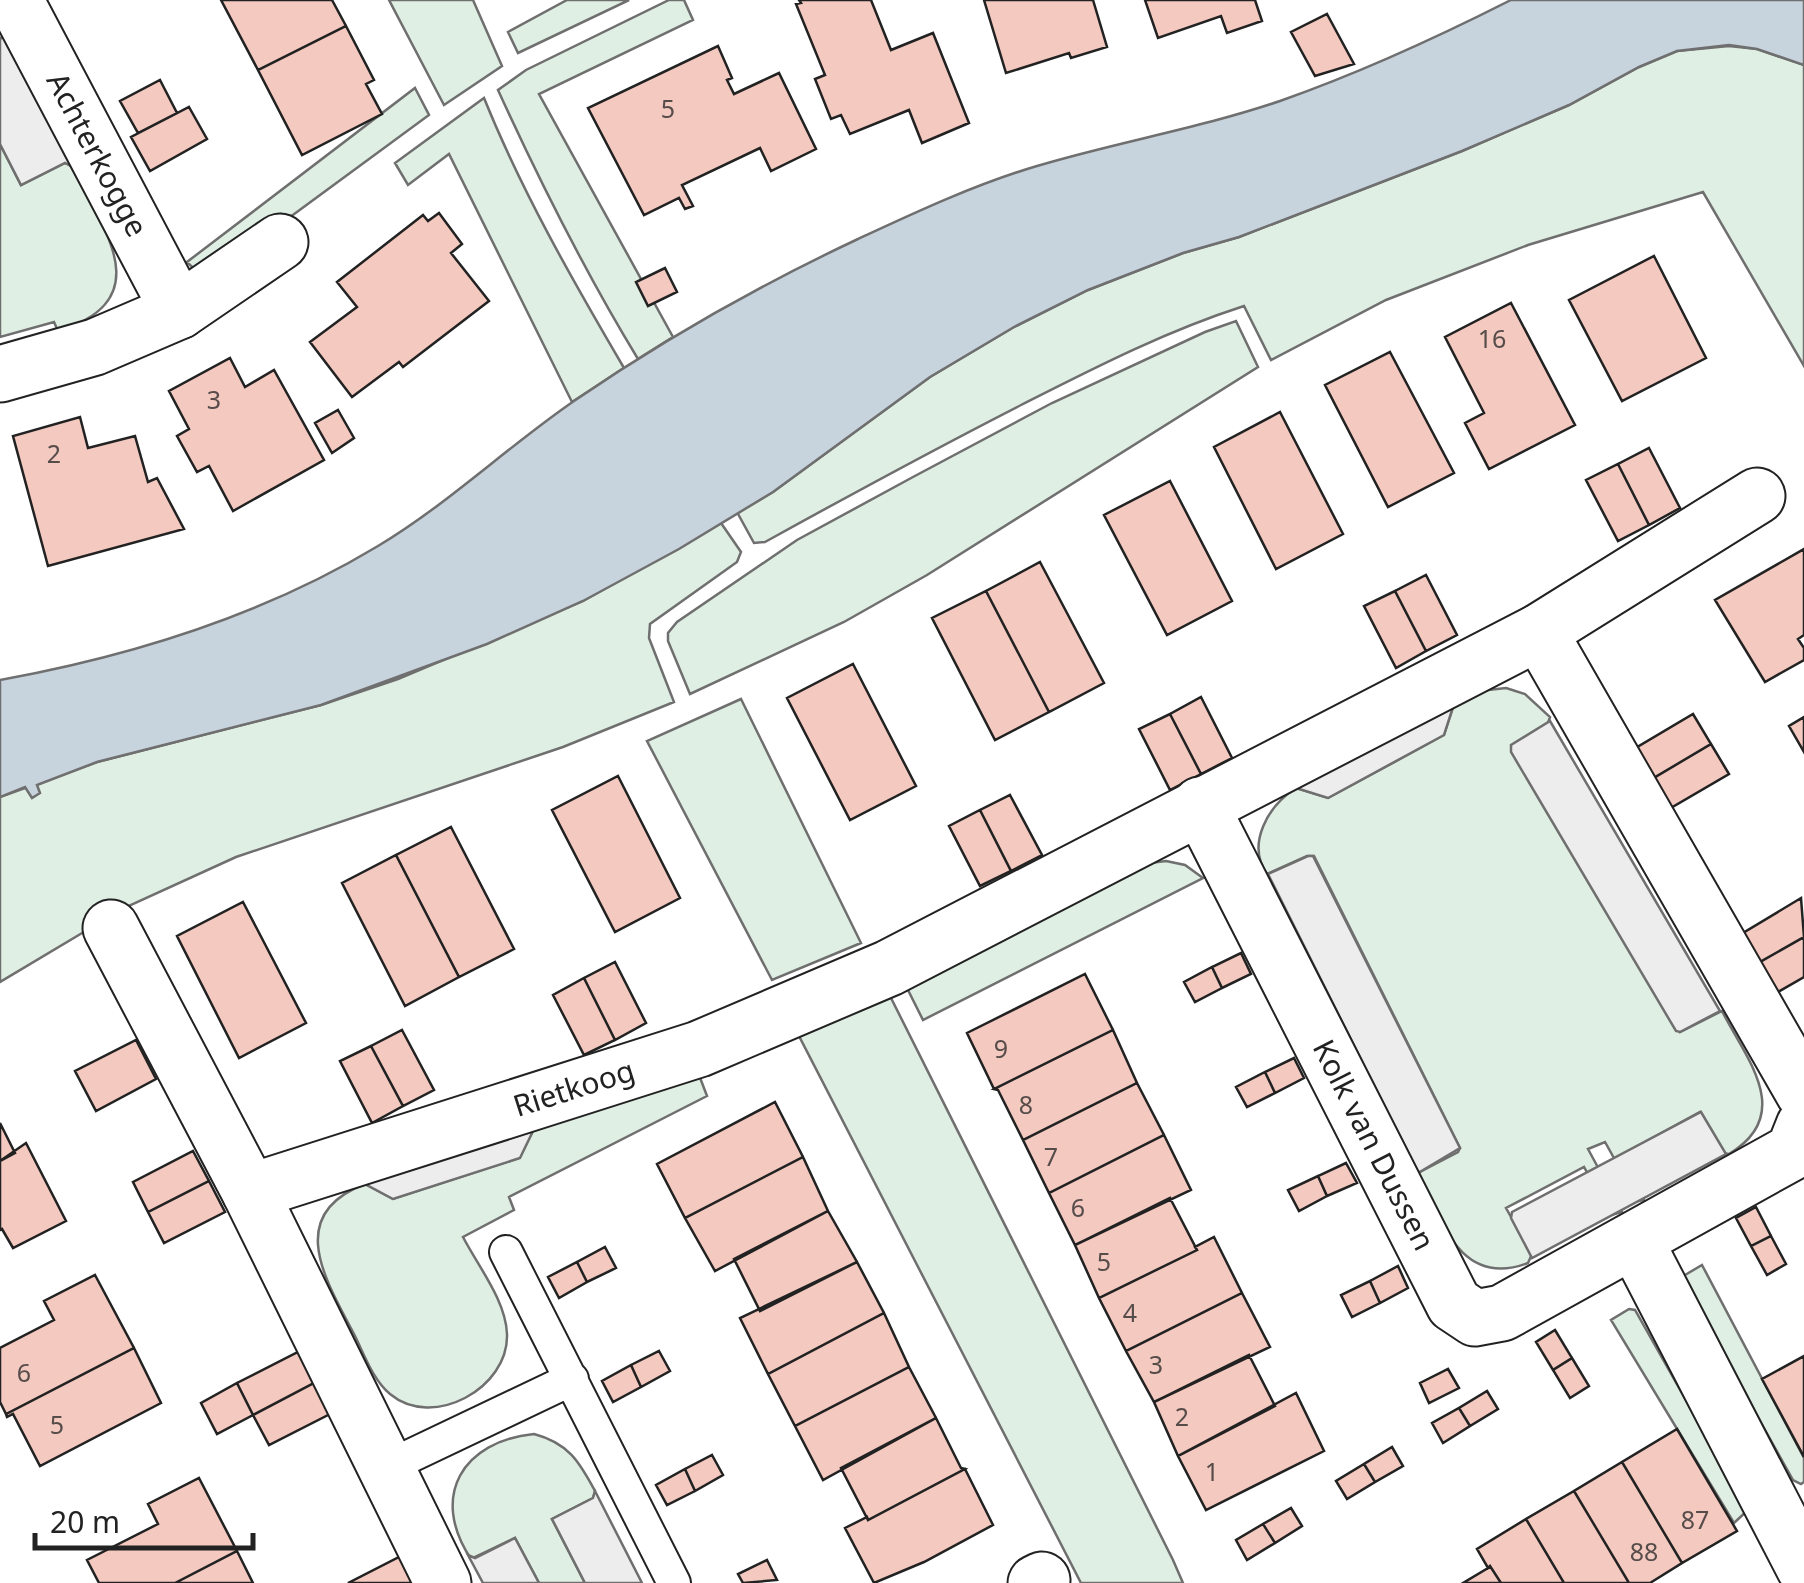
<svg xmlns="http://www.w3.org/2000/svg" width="1804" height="1583" viewBox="0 0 1804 1583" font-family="'Noto Sans',sans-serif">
<rect width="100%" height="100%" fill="#fff"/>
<path fill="#e0efe3" stroke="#6f6f6f" stroke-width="2.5" d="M389,0H473L502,66L444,105Z
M567,0H629L518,53L508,32Z
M669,0H684L693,20L539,94L673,337L638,359C585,272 540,182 498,90L526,70Z
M1729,46L1757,49L1804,65V366L1703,192L1528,245L1386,300L1271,360L1244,306C1166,331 1094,368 1021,405C935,449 850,495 765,542L754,543L737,512L773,492L930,377L1014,327L1088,290L1183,253L1239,237L1462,151L1569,105L1639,67L1677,51Z
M415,88L429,115L286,220L281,214L226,257L193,268L187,262Z
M484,98C522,192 573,281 624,368L572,402L449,154L408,185L395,163Z
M0,144L21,185L65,163L71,166C104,229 160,300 58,331L54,322L0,337Z
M1236,321L1258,367L927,575L844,622L690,694L668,641V633L677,622L797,540L913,477L1052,403L1205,332Z
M721,523L741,552L737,562L650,624L649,638L674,702L563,747L236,857L124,908L0,982V797L97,762L321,705L398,679L583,601Z
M1506,688L1525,694L1550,717L1548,723L1680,1032L1722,1011C1745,1057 1796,1114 1729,1154L1723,1153L1700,1112L1625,1153L1644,1200L1638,1201L1605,1142L1588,1149L1622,1212L1611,1215L1584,1167L1506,1208L1532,1254L1528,1263C1460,1289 1441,1220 1418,1173L1458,1152L1460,1148L1314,856H1307L1267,874C1246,844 1268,806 1296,788L1328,798L1444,735L1454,704L1479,691Z
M741,699L861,943L772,980L647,741Z
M1166,861L1185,865L1203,878L923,1020L906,986L1150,863Z
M889,994L1173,1560L1183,1583H1081L798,1034Z
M699,1075L707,1096L509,1197L514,1210L463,1237C478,1266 506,1301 507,1334C509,1388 433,1430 390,1394C373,1380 364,1354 355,1336C327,1282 283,1215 365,1184L393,1199L519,1158L533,1131Z
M1702,1265L1804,1458V1482L1801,1484L1793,1480L1682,1282L1685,1275Z
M1629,1309L1635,1310L1748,1510L1734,1523L1611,1320Z
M534,1434C568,1443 579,1461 595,1491L593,1498L552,1519L585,1583H539L515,1538L471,1559C429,1496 463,1441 534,1434Z"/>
<path fill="#ededed" stroke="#6f6f6f" stroke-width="2.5" d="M3,34L71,166L65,163L21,185L0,144V40Z
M1454,704L1444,735L1328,798L1296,788Z
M1550,721L1720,1011L1680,1032L1676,1031L1511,752V745Z
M1308,856H1313L1460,1148L1418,1173L1268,874Z
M1701,1112L1726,1154L1532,1258L1511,1218L1512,1212Z
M533,1131L520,1158L393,1199L365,1184Z
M595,1491L642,1583H585L552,1519L593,1498Z
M515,1538L539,1583H483L468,1555L475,1558Z"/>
<path fill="#c7d3dd" stroke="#6f6f6f" stroke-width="2.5" d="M1511,0H1804V65L1757,49L1729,45L1677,51L1639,67L1569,105L1462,151L1239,237L1183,253L1088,290L1014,327L930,377L773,492L679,549L583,601L487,644L321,705L97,762L37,785L40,793L32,798L25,787L0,797V680C132,656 262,616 378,546C448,504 507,447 574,401C663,340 760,285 858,239C916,212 976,184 1037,166C1117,142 1201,128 1280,101C1360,73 1436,38 1511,0Z"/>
<path fill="#f3c9c0" stroke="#222" stroke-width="2.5" d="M221,0H332L346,26L258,70Z
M799,0H871L891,50L933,33L969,123L922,143L909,110L850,134L841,115L831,119L815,79L825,75L796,4L801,3Z
M984,0H1093L1107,47L1071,58L1069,53L1006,73Z
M1145,0H1255L1262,21L1227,33L1221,16L1158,38Z
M1327,14L1354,64L1315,76L1291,32Z
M346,26L374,80L366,84L382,114L302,155L258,70Z
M718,46L732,78L727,80L734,94L779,73L816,149L771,171L760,148L682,185L693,206L685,209L679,198L644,215L588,108Z
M160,80L177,113L138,133L120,101Z
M189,107L207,139L150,171L131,137Z
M439,213L462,244L451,253L489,301L403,367L399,362L352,397L310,342L357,307L337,282L423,215L428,221Z
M1654,256L1706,358L1622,401L1569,300Z
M665,268L677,292L648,306L636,282Z
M1511,303L1575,425L1489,469L1465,423L1484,413L1445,337Z
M1390,352L1454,473L1388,507L1325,385Z
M230,358L245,387L274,370L324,460L233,511L209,466L197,472L177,436L189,429L169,391Z
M338,410L354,438L332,453L315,423Z
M1280,412L1343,534L1276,569L1214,447Z
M80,417L88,448L135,436L148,482L157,478L184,529L48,566L13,436Z
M1649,448L1680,508L1649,525L1618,464Z
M1618,464L1649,525L1618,541L1586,480Z
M1170,481L1232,601L1167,635L1104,515Z
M1804,549V635L1798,639L1804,648V660L1765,682L1715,600Z
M1040,562L1104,683L1049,712L986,591Z
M1426,575L1457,635L1426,651L1395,591Z
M986,591L1049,712L995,740L932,618Z
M1395,591L1426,651L1396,668L1364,606Z
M853,664L916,786L850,820L787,698Z
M1201,697L1232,758L1201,774L1170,714Z
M1170,714L1201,774L1170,790L1139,729Z
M1693,714L1711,744L1652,779L1634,749Z
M1804,717V752L1789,726Z
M1711,744L1729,774L1669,809L1652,779Z
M618,776L680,898L615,932L552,810Z
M1010,795L1042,855L1011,871L980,810Z
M980,810L1011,871L980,886L949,826Z
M451,827L514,949L459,977L396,855Z
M396,855L459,977L405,1006L342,883Z
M1801,898L1804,937L1760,962L1743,933Z
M243,902L306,1023L239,1058L177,936Z
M1804,937V977L1778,992L1760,962Z
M1241,953L1251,974L1222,988L1212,967Z
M615,962L646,1023L615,1040L584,978Z
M1212,967L1222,988L1195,1002L1184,982Z
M1085,974L1113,1030L994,1089L967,1033Z
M584,978L615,1040L584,1055L553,995Z
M402,1030L434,1090L403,1106L371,1046Z
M1113,1030L1137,1083L1023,1140L998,1090L994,1089Z
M136,1040L156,1079L96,1111L75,1071Z
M371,1046L403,1106L372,1123L340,1061Z
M1294,1058L1304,1078L1275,1093L1265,1072Z
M1265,1072L1275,1093L1247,1107L1236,1087Z
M1137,1083L1164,1135L1049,1193L1023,1140Z
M775,1102L803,1157L685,1218L657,1164Z
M0,1123L15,1153L0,1161Z
M1164,1135L1191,1190L1075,1245L1049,1193Z
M26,1143L66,1221L13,1248L2,1229L0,1230V1161Z
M193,1151L209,1181L148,1212L133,1182Z
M803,1157L828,1211L715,1271L685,1218Z
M1346,1163L1357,1183L1327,1196L1318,1176Z
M1318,1176L1327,1196L1299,1211L1288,1190Z
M209,1181L225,1212L164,1243L148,1212Z
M1170,1198L1197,1250L1099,1298L1075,1245Z
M1756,1207L1771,1236L1751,1246L1736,1218Z
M828,1211L857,1262L760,1311L734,1259Z
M1771,1236L1786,1264L1767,1275L1751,1246Z
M1214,1237L1242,1293L1126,1351L1099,1298L1197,1250L1195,1247Z
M605,1247L616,1268L587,1282L577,1262Z
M577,1262L587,1282L559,1298L548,1277Z
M857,1262L884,1313L768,1374L740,1318Z
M1398,1266L1408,1288L1380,1303L1370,1281Z
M95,1275L134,1348L6,1414L0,1402V1348L54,1320L44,1301Z
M1370,1281L1380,1303L1352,1317L1341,1295Z
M1242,1293L1270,1347L1154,1402L1126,1351Z
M884,1313L909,1367L795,1426L768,1374Z
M1555,1330L1572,1358L1553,1370L1536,1342Z
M134,1348L161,1403L40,1466L13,1414L7,1417L6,1414Z
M659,1351L670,1371L641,1387L631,1365Z
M298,1352L314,1383L253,1415L237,1383Z
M1249,1355L1275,1406L1178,1456L1154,1402Z
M1804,1356V1457L1762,1379Z
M1572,1358L1589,1386L1570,1398L1553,1370Z
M631,1365L641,1387L613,1402L602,1381Z
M909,1367L936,1418L823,1480L795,1426Z
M1448,1369L1459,1388L1429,1403L1420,1383Z
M237,1383L253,1415L217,1434L201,1403Z
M314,1383L330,1414L269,1445L253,1415Z
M1487,1391L1498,1409L1470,1426L1459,1408Z
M1296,1393L1324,1451L1206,1510L1178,1456Z
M1459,1408L1470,1426L1443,1443L1432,1423Z
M936,1418L961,1468L965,1469L868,1520L841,1468Z
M1677,1429L1737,1531L1682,1563L1622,1462Z
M1392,1447L1403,1466L1375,1482L1364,1464Z
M712,1455L723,1475L695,1491L685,1469Z
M1622,1462L1682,1563L1650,1583H1629L1574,1491Z
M1364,1464L1375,1482L1347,1499L1336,1481Z
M685,1469L695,1491L667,1505L656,1485Z
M965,1469L993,1525L924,1562L874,1583L845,1528L867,1517L868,1520Z
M199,1478L237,1551L175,1583H99L87,1560L158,1524L148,1504Z
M1574,1491L1629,1583H1564L1526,1519Z
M1291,1508L1302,1526L1275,1543L1263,1524Z
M1526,1519L1564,1583H1501L1490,1566L1488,1568L1477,1549Z
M1263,1524L1275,1543L1247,1560L1236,1540Z
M237,1551L253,1583H175Z
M403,1555L417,1583H348Z
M767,1560L777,1580L743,1583L738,1574Z
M1490,1566L1501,1583H1463L1488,1568Z"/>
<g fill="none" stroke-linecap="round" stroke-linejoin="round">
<defs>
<path id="lane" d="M506,1252L674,1583
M385,1468L572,1379"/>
<g id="street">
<path id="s1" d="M15,0L179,311"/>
<path d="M0,374L95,347L179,311L280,242"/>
<path d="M1539,632L1804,1093"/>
<path id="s2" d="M1200,805L1454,1304L1475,1318L1502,1313L1794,1151L1804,1126"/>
<path d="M111,928L250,1192L443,1583"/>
<path id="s3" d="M250,1192L699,1049L889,968L1539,632L1757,496"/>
<path d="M1635,1241L1804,1567"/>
<path d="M1036,1583L1042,1580"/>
</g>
</defs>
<use href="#lane" stroke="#222" stroke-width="36"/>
<use href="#street" stroke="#222" stroke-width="59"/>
<use href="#lane" stroke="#fff" stroke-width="32"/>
<use href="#street" stroke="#fff" stroke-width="55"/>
</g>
<g text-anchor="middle" stroke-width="8" stroke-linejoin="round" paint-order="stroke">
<g font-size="25" fill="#564c4a">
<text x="668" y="118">5</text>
<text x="1492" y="348">16</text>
<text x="214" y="409">3</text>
<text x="54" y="463">2</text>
<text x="1001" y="1058">9</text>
<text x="1026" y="1114">8</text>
<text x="1051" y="1166">7</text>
<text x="1078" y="1217">6</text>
<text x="1104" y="1271">5</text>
<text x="1130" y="1322">4</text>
<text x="1156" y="1374">3</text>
<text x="24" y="1382">6</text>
<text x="1182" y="1426">2</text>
<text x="57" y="1434">5</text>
<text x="1212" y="1481">1</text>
<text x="1695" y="1529">87</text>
<text x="1644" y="1561">88</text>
</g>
<g font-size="30" fill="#222" stroke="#fff">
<text dy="10" stroke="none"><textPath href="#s1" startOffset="175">Achterkogge</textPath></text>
<text dy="10" stroke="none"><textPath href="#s3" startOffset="340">Rietkoog</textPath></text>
<text dy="10" stroke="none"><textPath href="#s2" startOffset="382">Kolk van Dussen</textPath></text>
</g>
</g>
<path d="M35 1533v15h218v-15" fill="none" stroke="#222222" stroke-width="5"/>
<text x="50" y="1533" font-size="30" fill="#222222" stroke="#ffffff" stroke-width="8" paint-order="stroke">20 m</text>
</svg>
